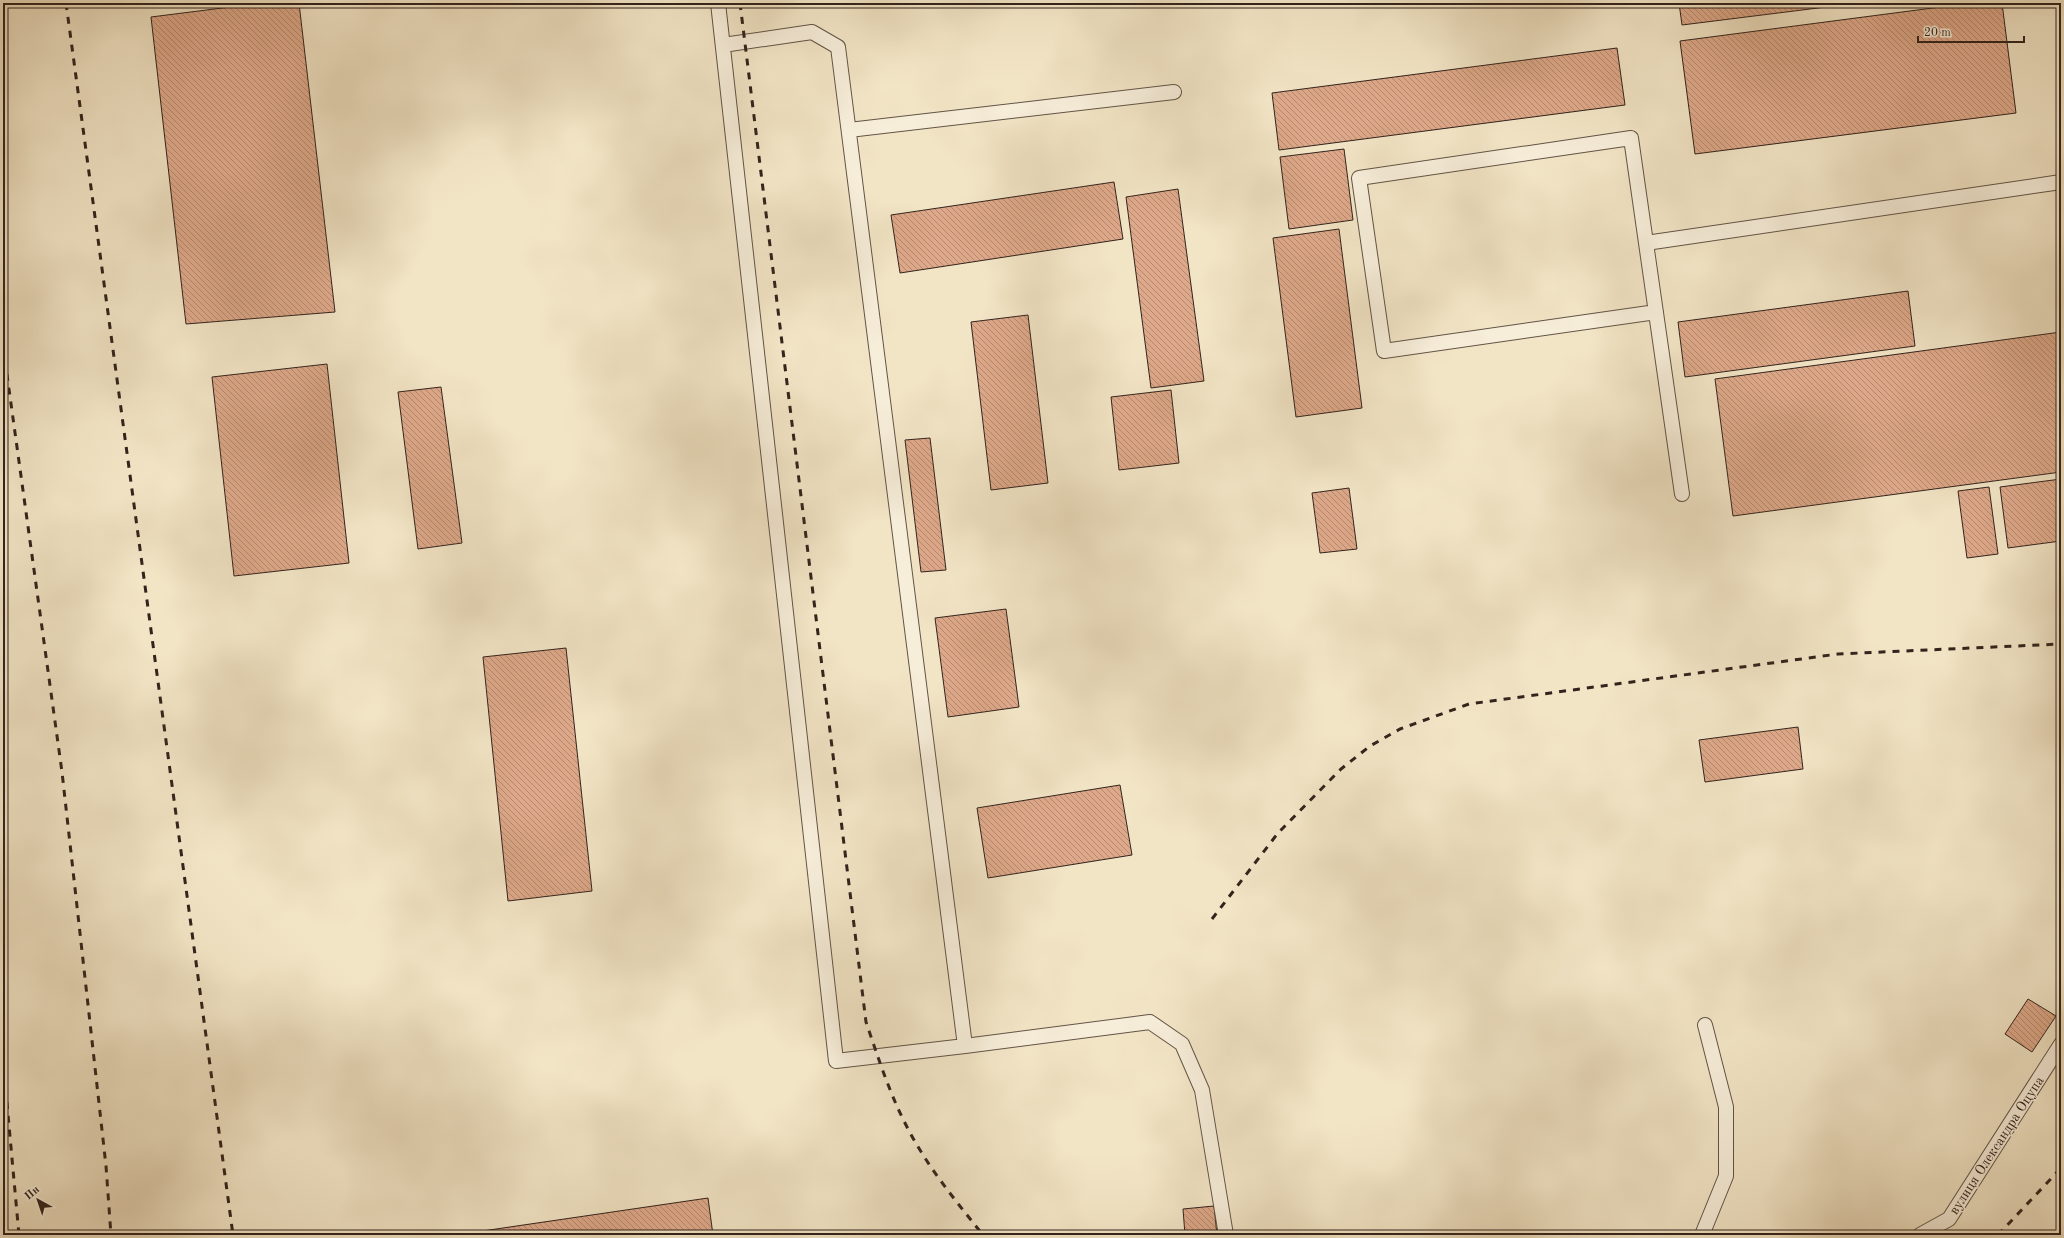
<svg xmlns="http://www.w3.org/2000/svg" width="2064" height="1238" viewBox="0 0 2064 1238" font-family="'Old Standard TT',serif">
<defs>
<pattern id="building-back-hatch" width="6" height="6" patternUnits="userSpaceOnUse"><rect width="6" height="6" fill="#dea98a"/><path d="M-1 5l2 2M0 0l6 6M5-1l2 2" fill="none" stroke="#b58970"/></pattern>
</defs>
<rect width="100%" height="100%" fill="#f2e5c6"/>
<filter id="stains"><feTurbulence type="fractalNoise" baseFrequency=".005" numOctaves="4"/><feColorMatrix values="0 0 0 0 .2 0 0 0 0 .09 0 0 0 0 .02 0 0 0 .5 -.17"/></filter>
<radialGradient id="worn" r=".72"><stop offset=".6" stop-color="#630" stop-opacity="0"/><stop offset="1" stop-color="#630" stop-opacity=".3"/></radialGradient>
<path fill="url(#building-back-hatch)" stroke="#32231c" d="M262,3H299L335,312L186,324L151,17Z
M1679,3H1858L1682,25Z
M1971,3H2002L2016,113L1695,154L1680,41Z
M1617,48L1625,105L1279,150L1272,93Z
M1344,149L1353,220L1289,229L1280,157Z
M1114,182L1123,239L900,273L891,215Z
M1178,189L1204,381L1151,388L1126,197Z
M1339,229L1362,408L1296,417L1273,238Z
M1908,291L1915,346L1685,377L1678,322Z
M1028,315L1048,483L991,490L971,322Z
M2061,332V472L1733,516L1715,379Z
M327,364L349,563L234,576L212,377Z
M441,387L462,543L418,549L398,392Z
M1171,390L1179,463L1119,470L1111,397Z
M930,438L946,570L921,572L905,440Z
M2061,479V541L2008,548L2000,487Z
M1989,487L1998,554L1967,558L1958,491Z
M1349,488L1357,549L1320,553L1312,493Z
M1006,609L1019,707L948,717L935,618Z
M566,648L592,891L508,901L483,657Z
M1798,727L1803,769L1705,782L1699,740Z
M1120,785L1132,855L988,878L977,808Z
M2028,999L2056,1016L2032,1052L2005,1034Z
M708,1198L713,1235H462V1234Z
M1214,1206L1217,1235H1185L1183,1209Z"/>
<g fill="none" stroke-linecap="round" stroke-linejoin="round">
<defs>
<path id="service" d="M718,3L836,1061L965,1046L1150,1022L1182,1044L1202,1090L1226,1235
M723,45L812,32L838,47L965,1046
M849,130L1174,92
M1646,243L1631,138L1359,178L1384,351L1656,312
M1682,494L1646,243L2061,182
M1702,1235L1726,1176V1107L1705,1025
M1920,1235L1949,1219L2061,1044"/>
</defs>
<use href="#service" stroke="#625446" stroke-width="16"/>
<use href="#service" stroke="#f7eeda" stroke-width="14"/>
<path stroke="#32231c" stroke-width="3" stroke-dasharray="7 7" stroke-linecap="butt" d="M66,3L233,1235
M740,3L866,1022C878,1057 889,1092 906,1125C926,1165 955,1200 983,1235
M3,346L62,772L106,1166L111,1235
M1212,919L1278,833L1341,769L1370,746L1400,729L1469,704L1838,654L2061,644
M3,1060L19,1235
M1998,1235L2061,1168"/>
</g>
<g text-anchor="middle" stroke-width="3" stroke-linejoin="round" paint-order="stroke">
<g font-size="14" fill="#32231c" stroke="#f7eeda">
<text transform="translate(1996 1145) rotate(-57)" y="5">вулиця Олександра Оцупа</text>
</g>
</g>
<rect width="2064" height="1238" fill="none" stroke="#f2e5c6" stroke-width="16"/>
<rect x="4" y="4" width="2056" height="1230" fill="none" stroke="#32231c" stroke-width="2"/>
<rect x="8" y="8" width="2048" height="1222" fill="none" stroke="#32231c"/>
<g transform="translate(38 1200) rotate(320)" stroke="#f7eeda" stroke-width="3" paint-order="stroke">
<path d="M0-3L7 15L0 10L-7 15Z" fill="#32231c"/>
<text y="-6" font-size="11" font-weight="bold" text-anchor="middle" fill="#32231c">Пн</text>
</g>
<path d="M1918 36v6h106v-6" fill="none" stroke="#32231c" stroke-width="2"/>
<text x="1924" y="36" font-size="12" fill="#32231c" stroke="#f7eeda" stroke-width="3" paint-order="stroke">20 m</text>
<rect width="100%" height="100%" filter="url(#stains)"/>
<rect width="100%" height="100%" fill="url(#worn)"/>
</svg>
